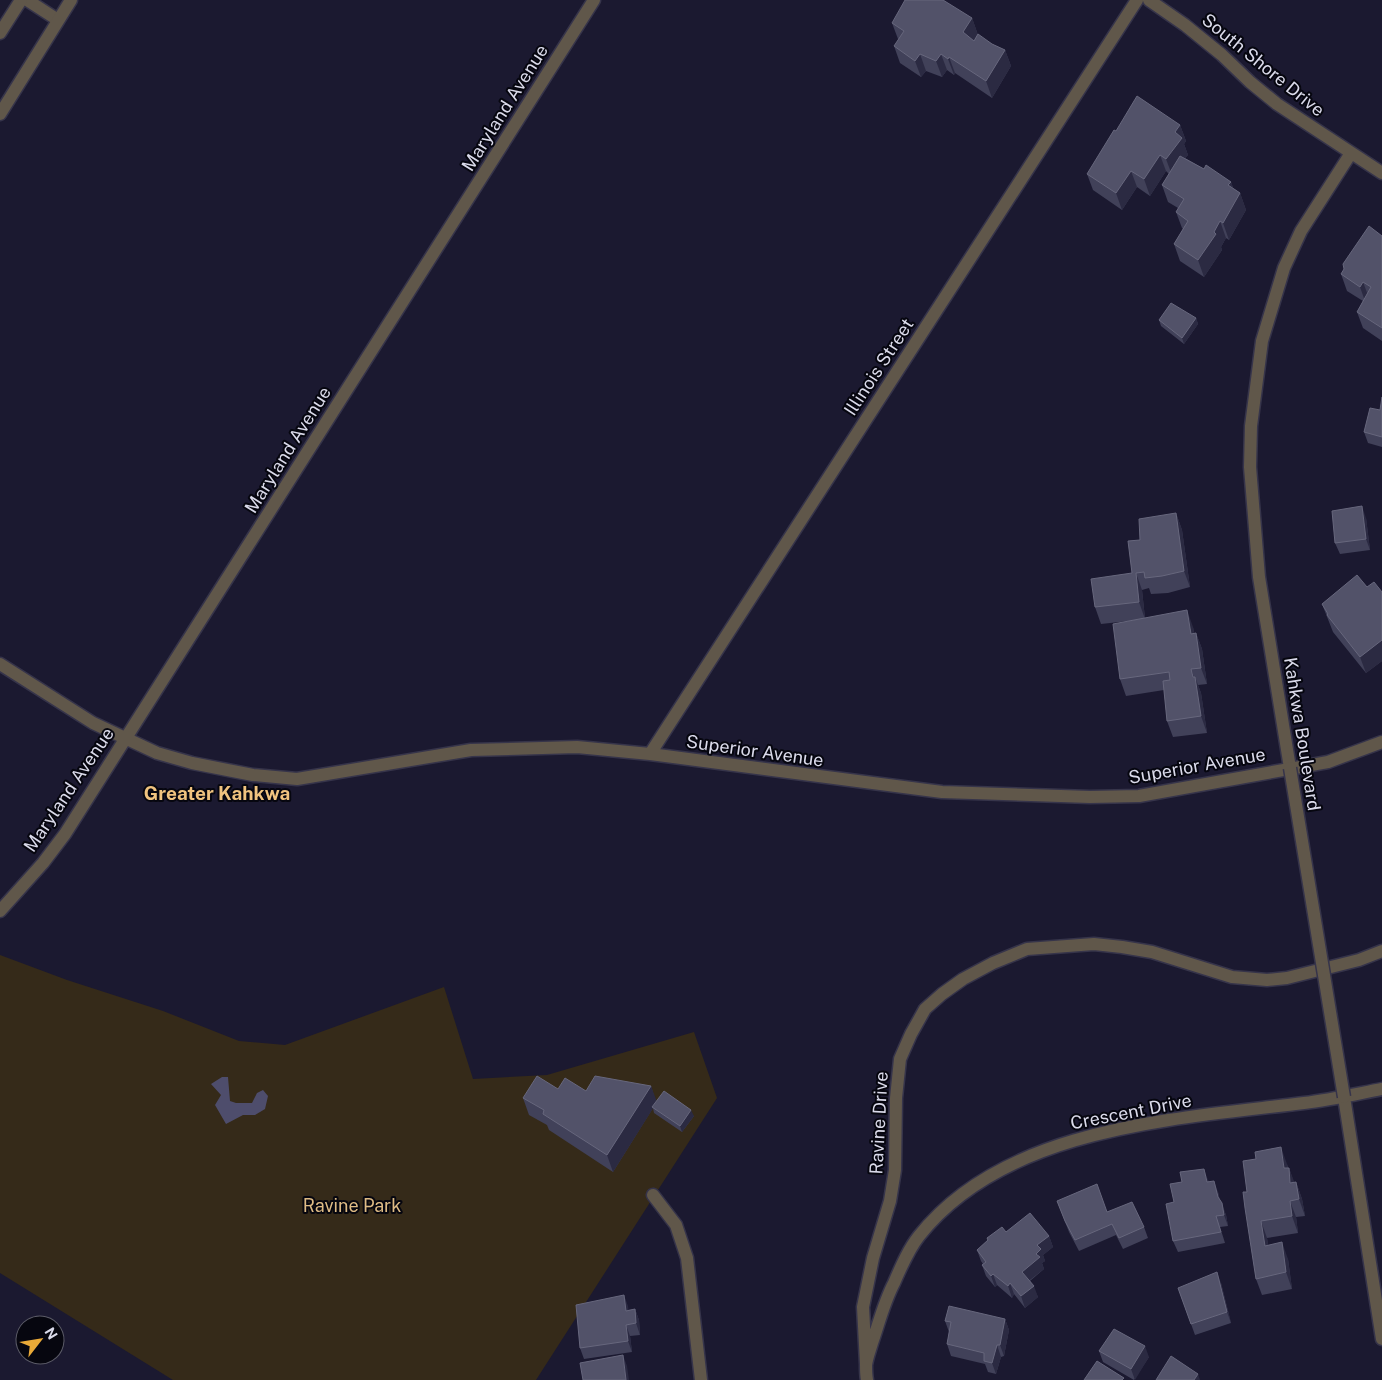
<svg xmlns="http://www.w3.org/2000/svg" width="1382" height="1380" viewBox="0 0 1382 1380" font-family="'Public Sans',sans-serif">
<rect width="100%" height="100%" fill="#1b1930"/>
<path fill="#352a19" d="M0,955L67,980L163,1011L239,1041L285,1045L444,987L473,1079L547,1075L694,1032L717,1098L536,1380H173L0,1273Z"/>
<path fill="#4e4d6c" d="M222,1077H228L230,1101L236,1103H252L257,1093L263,1090L268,1096L265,1109L255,1115H243L226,1124L215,1105L221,1095L211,1084Z"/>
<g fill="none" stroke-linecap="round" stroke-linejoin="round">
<defs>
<path id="lane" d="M27,0L58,20"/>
<path id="street" d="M1149,0L1185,25L1222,55L1250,82L1277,104L1382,173
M0,33L21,0
M0,114L71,0
M0,664L93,723L157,753L192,763L253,775L297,779L471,750L577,747L650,754L942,792L1090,797L1139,796L1328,762L1382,742
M650,754L1137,0
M1290,768L1259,577L1250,467L1251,426L1262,341L1284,268L1301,231L1351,153
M0,911L43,863L65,834L594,0
M1344,1097L1382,1339
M653,1195L676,1225L687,1258L701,1380
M866,1364L863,1307L873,1258L890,1201L895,1170L896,1098L900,1059L911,1034L925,1009L942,994L963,979L993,963L1027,949L1094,944L1122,947L1152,952L1232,977L1267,980L1287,978L1359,960L1382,951
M867,1380C866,1375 866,1370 866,1365C867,1358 870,1350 872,1343C879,1323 884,1302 894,1283C901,1267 908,1250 919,1236C1005,1127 1176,1119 1304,1103C1330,1100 1356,1094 1382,1089"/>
</defs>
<use href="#lane" stroke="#36344a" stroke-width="15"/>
<use href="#street" stroke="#36344a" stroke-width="15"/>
<use href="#lane" stroke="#60574a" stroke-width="12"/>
<use href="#street" stroke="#60574a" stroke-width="12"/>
<defs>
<path id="street-bridge" d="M1290,768L1344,1097"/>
</defs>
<use href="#street-bridge" stroke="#36344a" stroke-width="15" stroke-linecap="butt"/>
<use href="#street-bridge" stroke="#60574a" stroke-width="12"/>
</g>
<path fill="#414159" d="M972,18L978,35L992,44L1005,50L1011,66L992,98L955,73L954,75L947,70L942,77L926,71L921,77L900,63L894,46L899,40L898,39L892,23Z
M1180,125L1186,141L1184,144L1188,155L1185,158L1204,169L1231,182L1233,188L1240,193L1246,210L1229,240L1226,238L1221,247L1222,250L1204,277L1180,261L1174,244L1183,229L1182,228L1176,212L1178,208L1168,202L1162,185L1169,174L1166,171L1150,196L1137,187L1122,210L1093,190L1087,174Z
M1382,236V341L1363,328L1357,312L1363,301L1347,291L1341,274Z
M1196,318L1198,324L1184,344L1161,326L1159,320Z
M1382,397V447L1368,443L1364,432L1380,410Z
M1176,513L1182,530L1190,587L1168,593L1151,594L1149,588L1142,590L1145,618L1193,627L1194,633H1196L1202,649L1207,684L1198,685L1201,693L1207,733L1173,737L1167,721L1164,690L1126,696L1120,679L1138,620L1101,624L1095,607L1132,573L1140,540Z
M1366,518L1370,550L1340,554L1335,543Z
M1367,587L1382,592V661L1366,673L1333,632L1322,604Z
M651,1086L656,1102L694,1116L682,1132L654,1113L653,1108L613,1172L549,1130L547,1125L529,1115L523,1098L558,1089L586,1091Z
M1287,1164L1288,1168H1289L1294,1183L1296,1182L1302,1199L1305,1216L1296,1217L1298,1233L1267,1238L1268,1245L1288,1259L1292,1289L1262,1295L1256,1279L1247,1192Z
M1208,1180L1209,1182L1218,1192L1220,1201L1226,1215L1228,1226L1220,1227L1225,1243L1178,1252L1173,1241L1174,1202Z
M1057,1201L1107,1212L1144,1227L1148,1238L1123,1249L1116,1235L1079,1251L1069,1232Z
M1006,1232L1049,1236L1053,1247L1043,1255L1045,1261L1042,1263L1044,1269L1030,1281L1038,1297L1025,1308L1014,1294L1012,1298L997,1285L995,1287L986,1276L982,1265L983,1264L981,1261L977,1250L988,1241L987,1238Z
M1221,1283L1231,1323L1195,1335L1178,1288Z
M624,1295L628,1310L635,1309L639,1320L640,1335L630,1336L632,1352L584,1359L580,1348Z
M1005,1319L1009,1330L1004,1356L1001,1357L996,1374L988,1372L985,1364L951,1356L947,1344L949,1332L945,1321Z
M1099,1351L1149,1357L1134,1380L1103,1362Z"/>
<path fill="#2b2a42" d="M972,18L978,35L969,49L963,32Z
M1005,50L1011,66L992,98L986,81Z
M920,54L926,71L921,77L915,61Z
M941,54L947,70L942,77L936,61Z
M949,57L955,73L954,75L948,59Z
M1180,125L1186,141L1184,144L1188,155L1172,175L1166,159L1175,132Z
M1160,155L1166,171L1150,196L1144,179Z
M1131,171L1137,187L1122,210L1116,193Z
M1231,182L1237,198L1240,193L1246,210L1229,240L1223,223L1228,185Z
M1220,221L1226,238L1221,247L1222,250L1204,277L1198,260Z
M1363,282L1369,298L1366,304L1360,287Z
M1196,318L1198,324L1184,344L1182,338Z
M1362,506L1366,518L1370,550L1366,539Z
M1176,513L1182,530L1190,587L1184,571Z
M1136,573L1142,590L1145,619L1139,602Z
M1187,610L1193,627L1197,650L1191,634Z
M1196,633L1202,649L1207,684L1201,668Z
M1382,640V661L1366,673L1360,657Z
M1191,669L1196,683L1195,677L1201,693L1207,733L1201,716Z
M651,1086L657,1102L613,1172L607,1155Z
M691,1110L694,1116L682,1132L680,1126Z
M1281,1147L1287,1164L1290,1185L1284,1168Z
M1289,1168L1295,1184L1290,1183Z
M1204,1169L1208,1180L1211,1193L1207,1182Z
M1214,1181L1218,1192L1222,1208L1218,1197Z
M1296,1182L1302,1199L1305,1216L1299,1199Z
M1290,1201L1296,1217L1298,1233L1292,1216Z
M1222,1203L1226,1215L1228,1226L1224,1215Z
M1261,1221L1267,1238L1271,1262L1265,1246Z
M1049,1236L1053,1247L1043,1255L1045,1261L1042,1263L1044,1269L1026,1283L1022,1272L1037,1245Z
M1282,1242L1288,1259L1292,1289L1286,1272Z
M1217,1272L1221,1283L1231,1323L1227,1312Z
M993,1274L997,1285L995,1287L991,1276Z
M1010,1283L1014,1294L1012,1298L1008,1286Z
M1034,1286L1038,1297L1025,1308L1021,1296Z
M624,1295L628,1306L630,1322L626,1311Z
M635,1309L639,1320L640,1335L636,1323Z
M1005,1319L1009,1330L1004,1356L1000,1345Z
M626,1325L630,1336L632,1352L628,1341Z
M997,1345L1001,1357L996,1374L992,1363Z
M1145,1346L1149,1357L1135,1380L1131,1369Z
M623,1355L627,1366L629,1380H626Z
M1198,1374L1200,1380H1194Z"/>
<path fill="#525269" stroke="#67677d" d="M905,0H943L972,18L963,32L974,41L978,34L992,44L1005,50L986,81L949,57L948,59L941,54L936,61L920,54L915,61L894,46L904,31L892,23Z
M1137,96L1180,125L1175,132L1182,138L1166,159L1160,155L1144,179L1131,171L1116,193L1087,174L1114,130L1116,131Z
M1180,156L1204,169L1206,165L1231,182L1228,185L1240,193L1223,223L1220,221L1214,232L1216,234L1198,260L1174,244L1188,221L1176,212L1184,199L1162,185Z
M1369,226L1382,236V328L1357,312L1371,287L1363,282L1360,287L1341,274L1344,269L1343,264Z
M1171,303L1196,318L1182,338L1159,320Z
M1382,397V437L1364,432L1370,408L1380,410Z
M1362,506L1366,539L1335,543L1332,511Z
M1176,513L1184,571L1162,576L1145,578L1144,572L1136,573L1139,602L1095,607L1091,579L1132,573L1128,541L1140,540L1139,519Z
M1357,575L1367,587L1374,582L1382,592V640L1360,657L1327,615L1328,614L1322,604Z
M1187,610L1191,634L1196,633L1201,668L1191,669L1193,677H1195L1201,716L1167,721L1163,681L1170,680L1169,672L1120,679L1113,624Z
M537,1076L558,1089L565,1078L586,1091L595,1076L651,1086L607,1155L543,1114L544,1110L523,1098Z
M664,1091L691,1110L680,1126L652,1107Z
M1281,1147L1284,1168H1289L1290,1183L1296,1182L1299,1199L1290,1201L1292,1216L1261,1221L1265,1246L1282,1242L1286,1272L1256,1279L1245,1208L1243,1192H1247L1243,1161L1256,1159L1255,1152Z
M1204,1169L1207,1182L1214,1181L1218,1197L1222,1203L1224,1215L1216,1216L1221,1232L1173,1241L1166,1204L1174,1202L1170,1184L1182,1182L1180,1172Z
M1097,1184L1107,1212L1132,1202L1144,1227L1119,1238L1112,1224L1075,1240L1065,1221L1057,1201Z
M1030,1213L1049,1236L1037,1245L1041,1249L1036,1254L1040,1257L1022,1272L1034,1286L1021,1296L1010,1283L1008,1286L993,1274L991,1276L982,1265L986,1262L977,1250L988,1240L987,1238L1002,1227L1006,1232Z
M1217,1272L1227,1312L1191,1324L1178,1288Z
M624,1295L626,1311L635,1309L636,1323L626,1325L628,1341L580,1348L576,1305Z
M949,1306L1005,1319L1000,1345H997L992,1363L984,1361V1353L947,1344L951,1322L945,1321Z
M1114,1329L1145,1346L1131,1369L1099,1351Z
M623,1355L626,1380H583L580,1363Z
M1171,1356L1198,1374L1194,1380H1156Z
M1097,1361L1124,1378L1122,1380H1084Z"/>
<g text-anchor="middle" stroke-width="4" stroke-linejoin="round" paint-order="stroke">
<g font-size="18" fill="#dadaea" stroke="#06060f">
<text transform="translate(1263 65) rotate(39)" y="6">South Shore Drive</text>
<text transform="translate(505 108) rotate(-58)" y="6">Maryland Avenue</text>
<text transform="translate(879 367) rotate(-57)" y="6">Illinois Street</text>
<text transform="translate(288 450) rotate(-58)" y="6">Maryland Avenue</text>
<text transform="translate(1302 734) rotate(81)" y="6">Kahkwa Boulevard</text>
<text transform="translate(755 751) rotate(8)" y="6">Superior Avenue</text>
<text transform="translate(1197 766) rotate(-10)" y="6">Superior Avenue</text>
<text transform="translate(69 790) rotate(-56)" y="6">Maryland Avenue</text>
<text transform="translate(1131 1112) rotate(-11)" y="6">Crescent Drive</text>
<text transform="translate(879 1123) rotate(-87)" y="6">Ravine Drive</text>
</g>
<g font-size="18" fill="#debb85" stroke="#06060f">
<text x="352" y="1212">Ravine Park</text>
</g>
<g font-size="19" font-weight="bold" fill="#f0c37f" stroke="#06060f">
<text x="217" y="800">Greater Kahkwa</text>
</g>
</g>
<g transform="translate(40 1340) rotate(59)"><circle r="24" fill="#06060f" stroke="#5b5b67"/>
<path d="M0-4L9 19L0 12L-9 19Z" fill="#eaaa38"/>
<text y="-8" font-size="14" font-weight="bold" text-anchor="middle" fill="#dadaea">N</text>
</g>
</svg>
